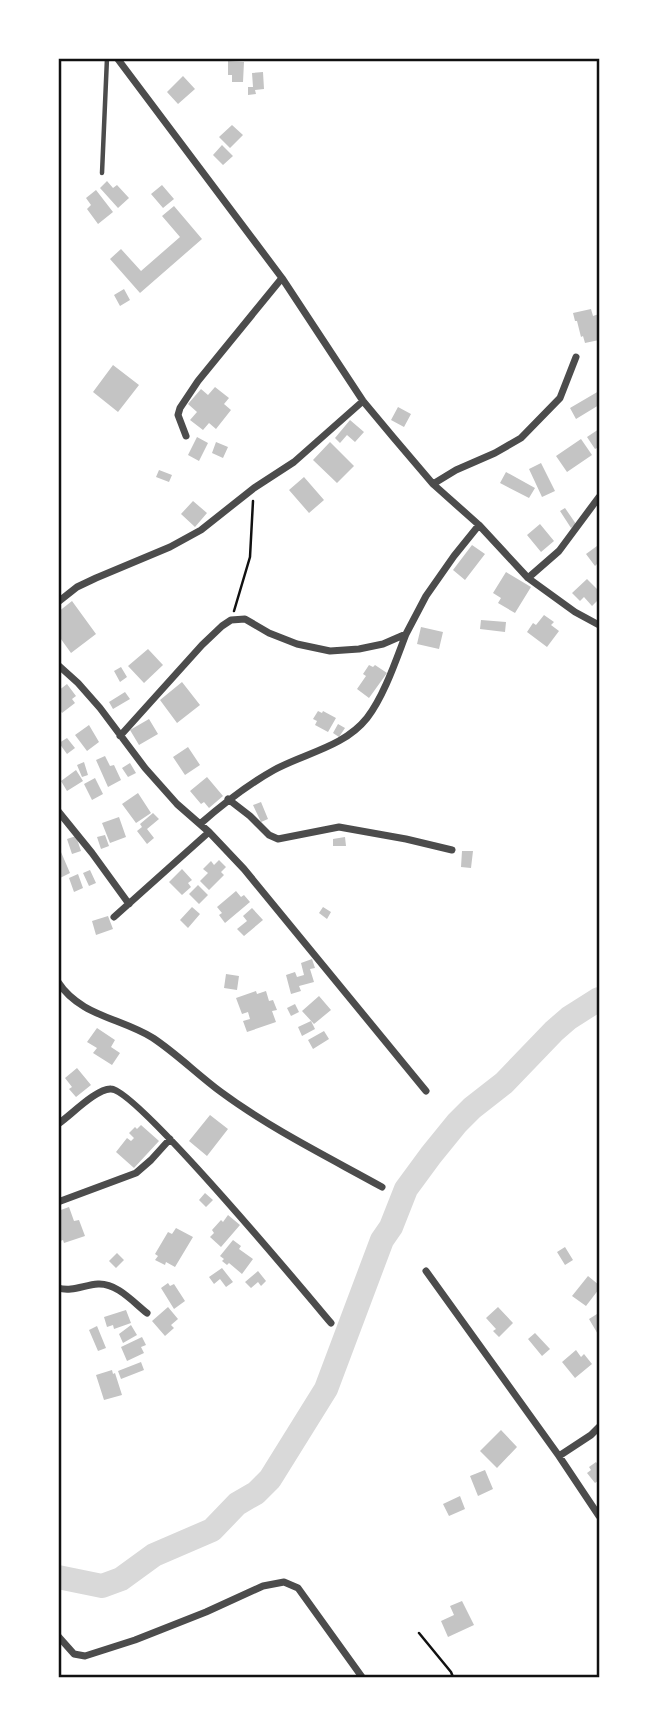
<svg xmlns="http://www.w3.org/2000/svg" width="657" height="1735" viewBox="0 0 657 1735" font-family="Mulish,sans-serif">
<rect width="100%" height="100%" fill="#fff"/>
<g fill="none" stroke-linecap="round" stroke-linejoin="round">
<path stroke="#d9d9d9" stroke-width="24" d="M58,1577L102,1586L121,1579L154,1555L212,1530L237,1504L256,1493L270,1479L326,1389L382,1240L391,1227L406,1189L431,1155L457,1123L472,1108L504,1083L554,1031L569,1018L599,999"/>
</g>
<path fill="#c4c4c4" d="M228,61L244,62L243,82H232V75H228Z
M263,72L264,89L255,90L256,94L248,95V87H253L252,73Z
M183,76L195,89L178,104L167,92Z
M232,125L243,135L230,148L219,137Z
M222,145L233,156L223,165L213,155Z
M107,181L113,188L117,185L129,198L118,208L100,188Z
M162,185L174,199L163,208L151,194Z
M96,190L113,212L98,224L87,209L91,205L86,198Z
M174,206L202,239L140,293L110,259L121,249L141,271L180,237L162,216Z
M124,289L130,300L120,306L114,295Z
M591,309L593,316L599,314V340L585,343L583,336L581,337L577,321H575L573,313Z
M113,365L139,385L118,412L93,392Z
M215,387L229,398L224,404L231,410L216,429L209,423L203,430L190,420L197,412L188,404L201,389L208,395Z
M599,391V405L576,419L570,408Z
M398,407L411,414L404,427L391,420Z
M350,420L364,432L355,442L347,435L340,443L335,438Z
M599,429V447L595,449L587,437Z
M197,437L208,443L199,461L188,455Z
M581,439L592,455L567,472L556,456Z
M216,442L228,447L223,458L212,453Z
M330,442L354,466L337,483L313,460Z
M541,463L555,491L542,497L529,469Z
M159,470L172,475L169,482L156,477Z
M506,472L535,488L529,498L500,483Z
M304,477L324,500L309,513L289,490Z
M193,501L207,513L195,527L181,514Z
M565,508L576,524L571,528L560,511Z
M540,524L554,541L541,552L527,535Z
M472,545L485,554L465,580L453,570Z
M597,546L599,550V562L595,566L586,554Z
M506,572L531,587L515,613L498,603L501,598L493,593Z
M587,579L599,591V599L592,606L584,597L580,601L572,593Z
M72,601L96,634L71,653L58,635V612Z
M544,615L554,622L551,625L559,631L547,647L527,632L533,623L536,625Z
M481,620L506,622L505,632L480,629Z
M421,627L443,632L439,649L417,644Z
M148,649L163,665L144,683L128,666Z
M369,665L373,667L375,665L387,673L369,698L357,689L366,676L363,674Z
M121,667L127,677L120,682L114,671Z
M182,682L200,705L177,723L160,700Z
M67,684L76,696L72,699L75,703L62,713L58,707V691Z
M125,692L130,699L113,709L109,702Z
M318,711L322,713L323,711L336,718L328,732L315,725L317,721L313,719Z
M149,719L158,734L139,745L130,730Z
M338,724L345,728L339,737L333,733Z
M89,725L99,742L87,751L75,735Z
M67,738L75,748L67,754L59,743Z
M188,747L200,765L185,775L173,757Z
M105,756L110,766L114,765L121,780L108,787L96,760Z
M84,762L88,775L82,777L77,765Z
M130,763L136,773L128,777L122,768Z
M76,770L83,781L67,791L61,781Z
M207,777L223,796L209,808L204,802L201,804L190,791Z
M95,778L103,794L92,800L84,784Z
M138,793L151,813L136,823L122,804Z
M261,802L268,819L261,822L253,805Z
M153,813L159,819L147,829L154,838L147,844L137,831L142,827L140,824Z
M119,817L126,837L110,843L102,823Z
M105,835L109,846L101,849L97,837Z
M76,836L81,851L72,854L67,839Z
M345,837L346,846H333V839Z
M58,845L70,873L58,879Z
M462,851H473L471,868L461,867Z
M219,860L226,867L221,872L224,875L209,890L200,881L208,873L203,869L211,861L214,865Z
M182,869L192,880L188,883L191,887L182,895L169,882Z
M90,870L96,883L89,886L83,873Z
M78,874L83,888L74,892L69,878Z
M198,885L208,895L199,904L189,894Z
M236,891L241,897L244,895L250,902L225,923L219,915L222,913L217,907Z
M192,907L200,914L188,928L180,920Z
M323,907L331,912L327,919L319,913Z
M252,908L263,920L244,936L237,929L247,921L243,916Z
M108,916L113,929L96,935L92,921Z
M312,959L315,968L310,969L314,982L299,986L301,991L291,994L286,975L295,972L297,977L304,975L301,963Z
M226,974L239,976L237,990L224,988Z
M256,991L257,994L266,991L269,1001L273,1000L277,1010L272,1011L276,1022L247,1032L243,1021L250,1019L248,1012L242,1014L236,998Z
M319,996L331,1010L314,1024L302,1011Z
M295,1004L299,1012L291,1016L287,1008Z
M311,1021L315,1029L302,1036L298,1027Z
M97,1028L115,1040L111,1047L120,1053L112,1065L93,1053L97,1048L87,1042Z
M324,1031L329,1039L313,1049L308,1040Z
M77,1068L91,1085L76,1097L69,1089L72,1087L65,1078Z
M210,1115L228,1129L207,1156L189,1141Z
M141,1125L159,1141L134,1168L116,1152L127,1138L131,1141L134,1138L129,1133L135,1127L137,1129Z
M205,1193L213,1200L206,1207L199,1200Z
M69,1207L74,1221L79,1220L85,1236L64,1243L63,1240L58,1242V1211Z
M228,1215L240,1225L221,1247L210,1237L214,1233L212,1230L221,1220L223,1222Z
M176,1228L193,1237L175,1267L166,1262L165,1265L155,1260L158,1256L155,1254L168,1232L172,1234Z
M233,1240L241,1246L239,1249L253,1259L242,1274L229,1263L227,1265L222,1261L224,1259L220,1256Z
M565,1247L573,1260L565,1265L557,1252Z
M117,1253L124,1260L116,1268L109,1261Z
M222,1268L233,1282L226,1287L220,1279L214,1284L209,1277Z
M258,1271L266,1281L261,1286L258,1282L251,1288L245,1282Z
M588,1276L599,1285V1289L586,1306L572,1296Z
M168,1283L170,1286L174,1284L185,1301L174,1309L161,1288Z
M168,1307L178,1319L171,1325L174,1328L165,1336L152,1321Z
M498,1307L513,1323L499,1337L493,1331L496,1329L486,1318Z
M126,1310L131,1323L114,1329L113,1325L107,1327L104,1317Z
M597,1314L599,1317V1336L589,1319Z
M131,1325L137,1335L123,1343L119,1334Z
M97,1326L106,1348L98,1351L89,1330Z
M535,1333L550,1349L542,1356L528,1339Z
M142,1337L146,1345L141,1347L144,1353L127,1361L121,1347Z
M576,1350L581,1357L584,1354L592,1364L575,1378L562,1362Z
M141,1362L144,1370L121,1379L118,1371Z
M112,1370L113,1374L115,1373L122,1395L104,1400L96,1375Z
M501,1430L517,1447L497,1468L480,1451Z
M596,1462L599,1466V1480L595,1483L587,1473L591,1470L589,1467Z
M485,1470L493,1489L478,1496L470,1476Z
M460,1496L465,1509L449,1516L443,1504Z
M462,1601L474,1625L448,1637L441,1621L454,1615L450,1606Z"/>
<g fill="none" stroke-linecap="round" stroke-linejoin="round">
<path stroke="#111" stroke-width="2.5" d="M234,611L250,557L253,501
M419,1633L451,1672L453,1677"/>
<path stroke="#4c4c4c" stroke-width="4.5" d="M102,173L107,58"/>
<path stroke="#4c4c4c" stroke-width="7" d="M117,58L282,278L363,401L393,437L433,484L479,525L528,578L575,612L599,625
M186,436L178,415L180,408L198,381L282,278
M433,484L456,470L495,453L521,438L560,398L576,357
M528,578L559,551L599,497
M58,602L77,587L96,578L170,547L201,530L254,488L294,462L363,401
M58,665L78,683L100,708L145,768L177,804L209,832L244,869L426,1091
M120,736L202,645L222,626L231,620L245,619L269,633L297,644L330,651L359,649L383,644L406,634L426,596L454,556L479,525
M228,799L250,816L269,835L278,839L339,827L406,839L452,850
M58,811L92,853L129,904
M200,824C223,804 247,785 274,770C305,753 344,747 367,718C384,696 396,660 406,634
M114,917L209,832
M58,982C80,1016 121,1018 153,1038C177,1054 198,1075 221,1092C271,1129 328,1157 382,1187
M58,1124C70,1116 97,1088 111,1089C136,1089 304,1291 331,1323
M58,1202L136,1173L151,1160L170,1139
M426,1271L559,1456L599,1516
M58,1288C72,1292 84,1285 98,1284C117,1283 133,1302 147,1313
M559,1456L591,1435L599,1427
M58,1636L74,1654L85,1656L135,1640L206,1612L263,1586L284,1582L298,1588L362,1677"/>
</g>
<rect width="657" height="1735" fill="none" stroke="#ffffff" stroke-width="119"/>
<rect x="60" y="60" width="538" height="1616" fill="none" stroke="#111" stroke-width="2.5"/>
</svg>
